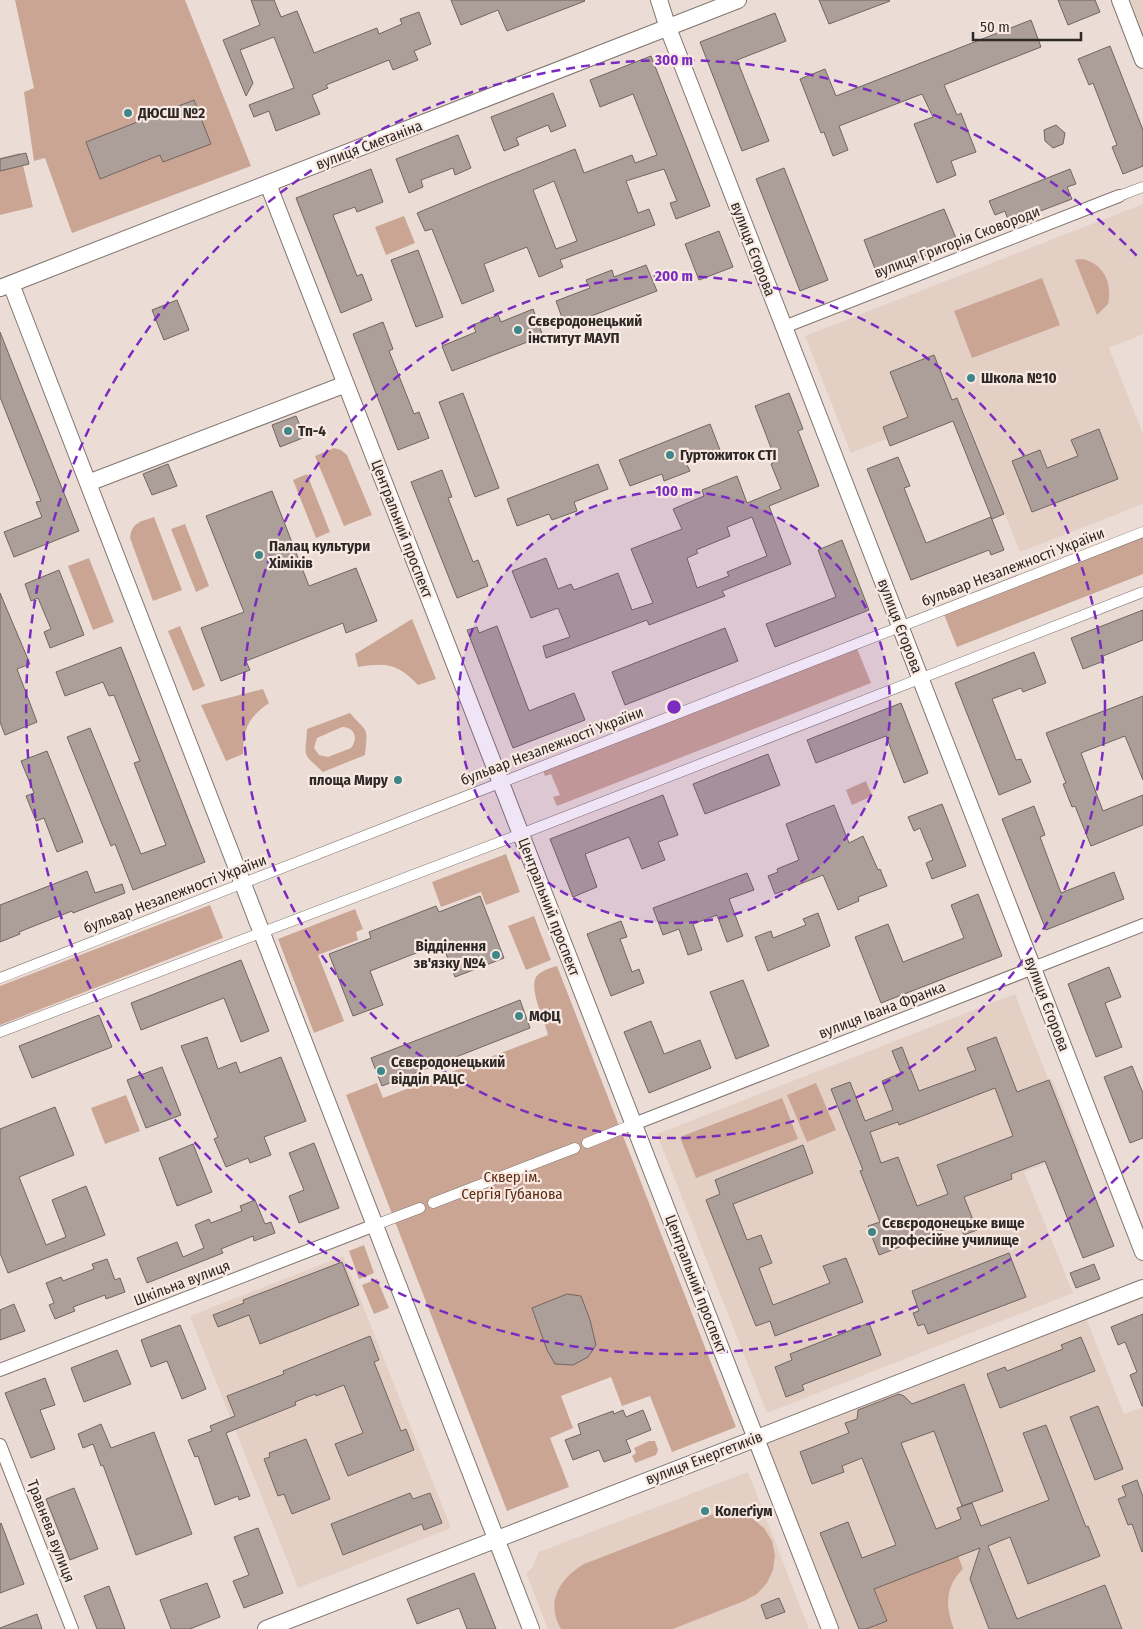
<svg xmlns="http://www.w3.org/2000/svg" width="1143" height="1629" viewBox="0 0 1143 1629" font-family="'Fira Sans Condensed',sans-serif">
<rect width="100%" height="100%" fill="#ebddd6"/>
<path fill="#e4cfc5" d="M1126,0H1143V42Z
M1143,204V334L1109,348L1143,434V504L1020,552L963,409L851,453L805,336Z
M1015,994L1048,1079H1052L1080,1151L1024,1172L1073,1293L767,1413L657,1134Z
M343,1256L451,1528L298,1588L190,1316Z
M1086,1318L1124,1414L1143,1407V1629H837L764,1444Z
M748,1472L809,1629H548L526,1573L532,1568L539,1552Z"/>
<path fill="#caa594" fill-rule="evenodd" d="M15,0H185L251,166L72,233L45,158L34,161L24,92L34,88Z
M20,153L33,207L0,215V158Z
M404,216L415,243L386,255L375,227Z
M1081,259C1103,262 1113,283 1108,304L1097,315L1075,260Z
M1042,278L1060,325L972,358L954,311Z
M334,448L341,450L347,455L372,515L344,526L315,456Z
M307,474L330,532L316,538L293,480Z
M154,517L182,590L153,601L130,538C132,522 140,522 154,517Z
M185,524L209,586L196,592L171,529Z
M1143,534V574L957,647L943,612Z
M89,558L114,622L93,630L68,566Z
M412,619L436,679L418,685C398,664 387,662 358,667L355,654Z
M180,626L205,686L193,691L168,631Z
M856,646L871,683L557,806L553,797L560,795L551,774L545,776L542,768Z
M263,689L269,703C248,718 243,729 243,754L226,761L201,705Z
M350,713C368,734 368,725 365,755L323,772C300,751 306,758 307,729ZM342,727C354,727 359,738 351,748L328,757L319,755L314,748L317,738Z
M866,781L872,796L852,805L846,790Z
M506,854L520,892L486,905L481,892L441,907L432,882Z
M210,905L223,938L0,1025V986Z
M355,909L363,929L356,932L358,940L318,955L344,1021L314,1033L278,939Z
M534,916L551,960L526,970L508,926Z
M557,966L736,1427L672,1452L650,1396L622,1406L611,1377L561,1396L573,1428L550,1438L569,1487L507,1511L346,1095L377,1083L383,1098L548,1035C545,1021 529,991 536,977C540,971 550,968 557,966Z
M816,1083L836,1130L807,1142L787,1095Z
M126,1095L140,1131L105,1144L91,1108Z
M782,1098L798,1139L696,1178L680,1137Z
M364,1245L374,1273L359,1279L349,1251Z
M377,1279L389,1308L374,1314L362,1285Z
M649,1441H655L658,1450L656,1455L635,1463L632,1456L636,1453L634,1448Z
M725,1512L740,1513L753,1519L764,1528L772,1541L775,1555L773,1570L767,1583L757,1594L744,1601L673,1629H561C545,1602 560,1578 584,1564L711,1515Z
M958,1556L963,1569C945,1586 945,1607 954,1629H866L887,1620L874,1589Z"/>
<path fill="#ac9f99" stroke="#716560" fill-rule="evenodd" d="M251,0H274L281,17L297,11L314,53L377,28L379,34L402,24L400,19L419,12L431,44L414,51L418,60L393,70L389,60L326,85L328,88L312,95L320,114L276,131L269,111L254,117L249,105L294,88L274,37L240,50L253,83L246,96L223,40L260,25Z
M451,0H584L585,1L507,31L498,10L461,25Z
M819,0H889L890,1L829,24Z
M1058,0H1095L1100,12L1068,25Z
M775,13L786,41L737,60L769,141L742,151L700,42Z
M1031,20L1041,47L944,85L957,115L961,113L976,152L951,161L956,175L937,183L914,124L933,117L922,94L839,126L848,150L833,156L824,132L821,133L800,79L825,69L836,96Z
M1110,46L1143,130V166L1123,174L1112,147L1117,145L1093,83L1089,85L1078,59Z
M651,56L710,206L676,219L670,203L677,201L664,169L626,181L638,213L649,209L655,225L560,260L563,267L539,277L527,247L484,264L494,291L462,304L432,229L425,231L417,213L487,184L575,149L584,173L632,155L635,163L657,155L633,94L600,107L590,80ZM554,181L577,241L556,249L533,190Z
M553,93L566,126L551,132L548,125L516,138L519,145L504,151L491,117Z
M194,100L211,144L163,162L160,155L100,179L86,142Z
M1056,125L1065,133L1063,144L1053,148L1045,141L1044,130Z
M458,135L471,168L455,175L453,168L421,180L423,187L409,193L396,159Z
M26,153L29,164L0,171V159Z
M784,168L828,280L800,291L756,179Z
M371,169L383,202L357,212L355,207L333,215L357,276L362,274L372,300L341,313L296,198Z
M1070,169L1076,184L1067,187L1072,199L1009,223L1005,211L995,215L989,201Z
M944,209L958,243L877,274L864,240Z
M719,231L733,267L699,280L685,244Z
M418,250L443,317L416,327L391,260Z
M646,265L657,291L565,326L556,301L590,288L586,280L612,270L614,277Z
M177,300L189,330L164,340L152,310Z
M533,309L543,336L452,371L442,346L476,332L473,325L498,315L501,322Z
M383,322L393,349L389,351L414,414L419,412L429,438L398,450L353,334Z
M0,332L79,531L14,557L4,532L42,517L36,502L41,501L0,397Z
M934,355L952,400L957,398L1004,514L992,519L953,421L890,446L883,427L908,417L890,372Z
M463,393L499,488L475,497L439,402Z
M789,393L803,429L798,431L819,486L769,506L791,564L722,591L725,596L649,625L647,620L546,658L543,646L570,637L558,608L531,618L512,571L546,558L558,589L571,584L574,590L618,573L632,610L653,603L631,549L682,529L673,509L704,496L702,490L737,476L747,503L781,489L771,464L776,461L755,406ZM752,517L767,556L727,572L729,576L697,588L687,558L698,553L696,550L730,536L727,527Z
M296,416L305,437L280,447L272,425Z
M710,424L720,450L686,463L690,471L664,481L662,474L630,486L619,460Z
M1099,429L1118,479L1032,512L1012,461L1040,450L1047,468L1078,456L1071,440Z
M898,457L910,486L904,488L926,543L991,517L1004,550L991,555L989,550L911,580L867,469Z
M168,464L177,486L152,495L143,474Z
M598,464L608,489L574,502L577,511L552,520L549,514L517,526L507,499Z
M442,470L452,497L448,498L473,562L478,560L488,586L457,598L411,482Z
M272,491L309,586L356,568L377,621L346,633L343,623L246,661L250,670L221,681L201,628L244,612L206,516Z
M842,540L869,610L775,647L766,624L836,597L818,550Z
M59,570L84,635L50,648L44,632L51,629L38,598L31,601L25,584Z
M0,593L30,664L17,669L37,722L5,735L0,722Z
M1143,610V640L1103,656L1104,661L1083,669L1071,638Z
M497,626L529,711L574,693L585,720L513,748L467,630L477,627L479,633Z
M725,628L738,661L625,705L612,672Z
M121,647L205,862L133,890L115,844L111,846L67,737L90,728L141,854L166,845L134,763L140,761L114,695L109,696L103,682L65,696L56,672Z
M1034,652L1046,683L1023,692L1021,688L992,699L1016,760L1021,759L1031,782L999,795L955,683Z
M1143,696V780L1125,736L1081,753L1103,811L1143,795V825L1091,846L1075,806L1072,807L1063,784L1066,783L1046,733Z
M901,703L928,773L904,783L886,736L816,763L807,740Z
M47,751L83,842L57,852L44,818L36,821L26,796L34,793L21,761Z
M768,754L780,785L705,814L693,784Z
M663,795L678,835L658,842L665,860L642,869L629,837L585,854L597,887L573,897L550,839Z
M942,804L966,866L932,879L926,863L933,860L920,828L914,831L908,817Z
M834,805L849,843L863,836L878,870L880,869L887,886L858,897L859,901L838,910L823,875L775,894L768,876L778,872L777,869L799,860L786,824Z
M1034,806L1045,835L1040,837L1061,893L1114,872L1124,899L1046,930L1002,819Z
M87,871L95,893L122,884L125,893L73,913L72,911L19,932L20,934L0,942V905Z
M747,873L754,890L729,899L743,936L727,942L717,915L693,924L702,950L688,955L679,929L663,935L653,908Z
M978,894L1002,956L881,1003L855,937L888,924L903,962L964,938L951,905Z
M480,896L504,958L455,977L442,943L370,971L383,1005L353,1016L329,954L371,938L369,932L436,906L439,912Z
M818,913L830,946L768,971L755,937L771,931L773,938L806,925L803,919Z
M621,921L627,937L620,939L632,972L639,969L644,983L611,996L587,934Z
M241,960L269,1031L241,1042L224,998L141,1030L131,1003Z
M1109,967L1121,997L1105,1003L1122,1047L1096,1057L1068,984Z
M743,980L769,1046L736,1059L710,992Z
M520,1000L530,1028L382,1086L371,1058Z
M99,1015L112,1047L32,1078L19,1046Z
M651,1021L664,1054L700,1040L711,1068L649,1093L624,1032Z
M207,1037L218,1069L236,1062L240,1073L281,1057L306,1121L264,1137L271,1155L250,1163L248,1158L226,1167L214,1139L218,1137L181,1046Z
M996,1037L1017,1092L1049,1080L1114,1246L1083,1258L1045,1161L1011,1174L1012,1179L964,1197L977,1230L964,1235L959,1224L879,1255L868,1226L880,1222L860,1171L863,1170L831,1089L850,1082L865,1121L893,1110L882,1081L901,1073L892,1051L902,1047L919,1091L976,1070L967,1048ZM995,1088L1013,1136L937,1165L948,1194L917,1206L898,1157L881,1163L870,1132L898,1122L899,1125Z
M1132,1066L1143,1093V1138L1130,1143L1104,1077Z
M162,1067L181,1115L146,1128L127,1080Z
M55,1107L74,1155L19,1177L46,1245L66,1237L52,1200L86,1186L105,1235L8,1273L0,1253V1129Z
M314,1143L339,1208L299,1223L289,1196L304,1190L289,1153Z
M193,1144L212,1192L177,1206L159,1158Z
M803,1145L813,1173L733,1204L747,1240L761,1235L772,1263L759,1268L773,1305L830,1283L823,1266L846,1258L863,1302L775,1336L770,1321L756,1326L706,1200L720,1194L715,1180Z
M255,1200L265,1224L271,1222L275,1233L254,1241L253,1236L221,1249L223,1253L147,1283L137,1258L177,1242L183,1257L204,1248L195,1225L209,1219L211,1223L242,1211L240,1206Z
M1009,1253L1026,1297L928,1334L924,1324L918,1326L913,1313L919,1311L912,1291Z
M107,1259L115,1280L120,1278L125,1292L106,1299L105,1295L73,1307L75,1311L55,1319L49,1305L54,1303L46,1283L61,1277L63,1281L94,1269L92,1264Z
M342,1262L359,1305L260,1344L249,1315L218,1327L213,1315L244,1303L243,1300Z
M1094,1264L1100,1279L1076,1288L1070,1273Z
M567,1294L581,1296L590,1320L596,1345L588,1357L573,1365L555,1364L547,1350L532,1308Z
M14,1304L25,1331L0,1340V1310Z
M1143,1314V1406H1142L1130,1375L1137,1372L1125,1342L1118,1345L1111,1327Z
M869,1323L881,1355L802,1385L804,1390L786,1397L775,1367L792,1360L790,1354Z
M180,1325L206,1389L182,1399L167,1361L151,1367L141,1340Z
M370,1336L379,1360L374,1362L401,1431L406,1429L414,1450L348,1476L335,1444L363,1433L344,1385L316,1396L315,1394L295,1402L296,1405L226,1433L250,1496L239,1500L238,1496L215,1505L198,1456L195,1457L188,1440L212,1431L210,1426L235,1416L227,1396L284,1374L283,1371Z
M1081,1337L1095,1371L1000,1408L987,1374L1005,1367L1007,1371L1063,1349L1061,1345Z
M117,1350L131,1384L84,1402L71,1368Z
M45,1378L55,1405L40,1410L55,1449L31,1458L5,1393Z
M964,1384L1003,1491L962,1506L934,1431L901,1443L936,1529L961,1519L957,1508L972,1503L981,1526L1049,1500L1023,1433L1046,1425L1086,1527L1088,1526L1100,1556L1028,1584L1010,1537L988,1546L1017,1619L1105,1585L1122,1629H989L970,1579L980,1548L874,1589L887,1621L866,1629H859L820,1533L848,1522L862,1558L896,1545L862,1458L842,1466L844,1472L812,1484L800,1452L849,1433L845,1423L857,1419L858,1410L899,1394L904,1396L912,1404Z
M1098,1406L1123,1469L1095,1480L1070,1417Z
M623,1410L626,1417L643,1410L651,1430L626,1440L631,1452L604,1462L599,1450L573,1460L565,1440L581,1434L578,1424L613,1411L614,1414Z
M101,1424L111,1448L154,1432L192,1534L136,1555L103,1465L101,1466L93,1444L83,1448L78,1434Z
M306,1439L330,1499L292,1514L284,1494L278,1496L264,1459L270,1457L269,1453Z
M1137,1480L1143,1497V1551L1142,1552L1132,1524L1128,1525L1118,1499L1126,1496L1122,1486Z
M74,1488L98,1549L70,1560L46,1499Z
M410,1493L413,1499L430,1493L442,1523L424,1530L422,1524L343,1555L331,1524Z
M1,1523L24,1584L0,1593V1524Z
M258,1528L283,1593L244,1608L233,1581L249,1575L234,1537Z
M474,1573L496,1629H467L459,1608L417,1624L407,1599Z
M207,1583L220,1617L190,1629H171L160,1600Z
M109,1586L125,1629H97L84,1596Z
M779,1598L785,1612L766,1619L761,1605Z
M37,1614L42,1629H0V1628Z"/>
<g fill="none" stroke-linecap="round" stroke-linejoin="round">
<defs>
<path id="pedestrian" d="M1119,196L1143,187
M0,978L1143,532
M0,1032L521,834L1143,592
M587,1143L634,1124
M433,1203L575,1148
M375,1225L420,1208"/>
<path id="minor" d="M784,327L1119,196
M634,1124L1143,925
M0,1370L375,1225
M0,1445L72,1629"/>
<path id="tertiary" d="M659,0L668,28L1143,1252
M1120,0L1143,60
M268,184L830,1629
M11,284L531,1629
M0,288L738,0
M88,483L346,384
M266,1629L1143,1288"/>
</defs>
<use href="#pedestrian" stroke="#81756f" stroke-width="11"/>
<use href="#minor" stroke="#81756f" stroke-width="14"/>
<use href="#tertiary" stroke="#81756f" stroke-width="18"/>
<use href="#pedestrian" stroke="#fff" stroke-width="10"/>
<use href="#minor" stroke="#fff" stroke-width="12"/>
<use href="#tertiary" stroke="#fff" stroke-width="16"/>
</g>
<circle cx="674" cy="707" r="216" fill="#7b2cbf" fill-opacity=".12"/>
<g fill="none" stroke="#7b2cbf" stroke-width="2.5" stroke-dasharray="9 6">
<circle cx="674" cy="707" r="216"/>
<circle cx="674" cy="707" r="431"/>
<path d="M1139 1156A647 647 0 1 1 1139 258"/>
</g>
<g fill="#3e8687" stroke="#f8eae3" stroke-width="2">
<circle cx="128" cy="113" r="5"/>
<circle cx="518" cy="330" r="5"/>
<circle cx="971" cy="378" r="5"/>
<circle cx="288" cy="431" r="5"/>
<circle cx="670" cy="455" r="5"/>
<circle cx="259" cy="555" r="5"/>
<circle cx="398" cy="780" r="5"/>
<circle cx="496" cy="955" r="5"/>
<circle cx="519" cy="1016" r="5"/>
<circle cx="381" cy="1071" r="5"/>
<circle cx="872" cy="1232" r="5"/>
<circle cx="705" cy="1511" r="5"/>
</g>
<g text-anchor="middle" stroke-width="4.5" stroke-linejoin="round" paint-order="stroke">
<g font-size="15" font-weight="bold" fill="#2e2926" stroke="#f8eae3" text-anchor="start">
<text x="138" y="118">ДЮСШ №2</text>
<text x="528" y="326">Сєвєродонецький<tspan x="528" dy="17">інститут МАУП</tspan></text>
<text x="981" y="383">Школа №10</text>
<text x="298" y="436">Тп-4</text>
<text x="680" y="460">Гуртожиток СТІ</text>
<text x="269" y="551">Палац культури<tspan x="269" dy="17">Хіміків</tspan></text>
<text x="388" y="785" text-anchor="end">площа Миру</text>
<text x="486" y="951" text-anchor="end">Відділення<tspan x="486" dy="17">зв'язку №4</tspan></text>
<text x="529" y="1021">МФЦ</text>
<text x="391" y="1067">Сєвєродонецький<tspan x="391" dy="17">відділ РАЦС</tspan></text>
<text x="882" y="1228">Сєвєродонецьке вище<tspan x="882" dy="17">професійне училище</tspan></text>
<text x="715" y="1516">Колеґіум</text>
</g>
<g font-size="15" fill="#2e2926" stroke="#f8eae3">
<text transform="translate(369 145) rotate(-21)" y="5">вулиця Сметаніна</text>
<text transform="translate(957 242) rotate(-21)" y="5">вулиця Григорія Сковороди</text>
<text transform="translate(753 249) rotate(69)" y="5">вулиця Єгорова</text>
<text transform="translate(402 529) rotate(69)" y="5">Центральний проспект</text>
<text transform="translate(1013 567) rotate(-21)" y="5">бульвар Незалежності України</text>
<text transform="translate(900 626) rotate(69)" y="5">вулиця Єгорова</text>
<text transform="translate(552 746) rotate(-21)" y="5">бульвар Незалежності України</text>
<text transform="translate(175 894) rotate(-21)" y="5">бульвар Незалежності України</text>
<text transform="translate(549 907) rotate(69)" y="5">Центральний проспект</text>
<text transform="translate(1047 1004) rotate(69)" y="5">вулиця Єгорова</text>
<text transform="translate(882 1010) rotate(-21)" y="5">вулиця Івана Франка</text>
<text transform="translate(182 1283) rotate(-21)" y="5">Шкільна вулиця</text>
<text transform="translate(696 1284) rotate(69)" y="5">Центральний проспект</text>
<text transform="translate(704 1458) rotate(-21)" y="5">вулиця Енергетиків</text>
<text transform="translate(51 1531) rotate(69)" y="5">Травнева вулиця</text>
</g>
<g font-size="15" fill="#5e2b0f" stroke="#f8eae3">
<text x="512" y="1182">Сквер ім.<tspan x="512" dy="17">Сергія Губанова</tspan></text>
</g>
</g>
<circle cx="674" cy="707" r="8" fill="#7b2cbf" stroke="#f8eae3" stroke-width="2.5"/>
<g font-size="15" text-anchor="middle" font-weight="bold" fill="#7b2cbf" stroke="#f8eae3" stroke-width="4.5" stroke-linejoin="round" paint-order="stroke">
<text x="674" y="65">300 m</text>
<text x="674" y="281">200 m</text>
<text x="674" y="496">100 m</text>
</g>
<path d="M973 32v8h108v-8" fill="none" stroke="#2e2926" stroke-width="2.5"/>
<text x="980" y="32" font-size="15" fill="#2e2926" stroke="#f8eae3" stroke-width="4" paint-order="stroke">50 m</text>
</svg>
